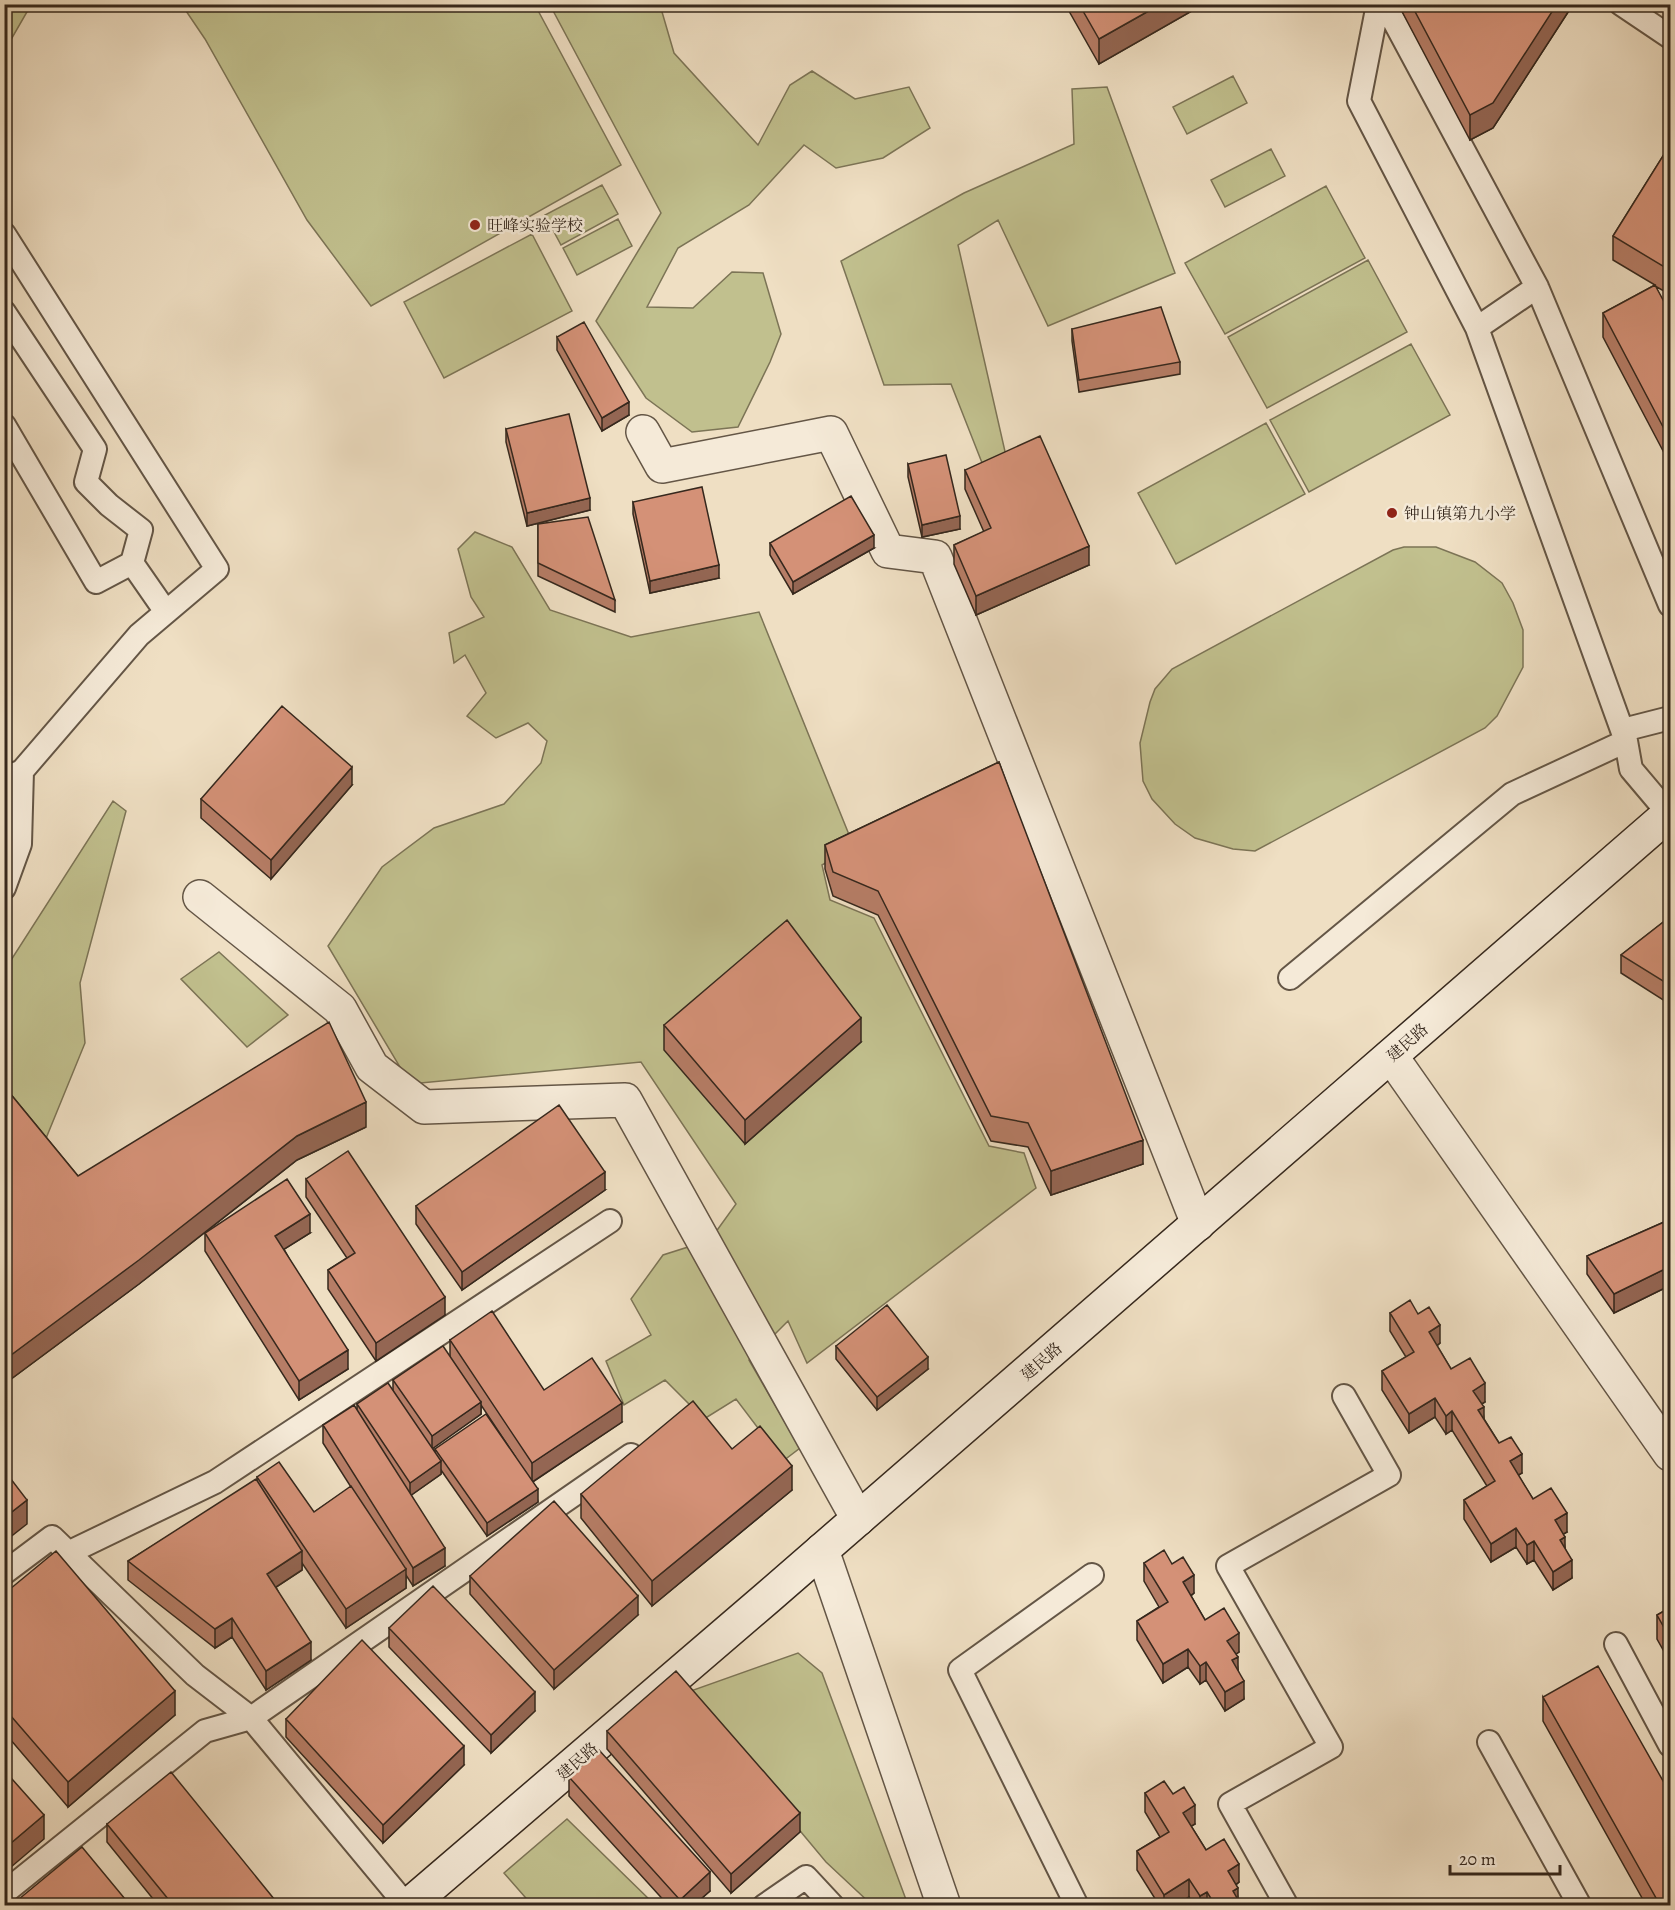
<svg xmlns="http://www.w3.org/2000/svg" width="1675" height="1910" viewBox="0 0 1675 1910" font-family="Alegreya,'Noto Serif SC',serif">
<rect width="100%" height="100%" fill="#efdfc3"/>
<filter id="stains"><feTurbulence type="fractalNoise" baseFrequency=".00333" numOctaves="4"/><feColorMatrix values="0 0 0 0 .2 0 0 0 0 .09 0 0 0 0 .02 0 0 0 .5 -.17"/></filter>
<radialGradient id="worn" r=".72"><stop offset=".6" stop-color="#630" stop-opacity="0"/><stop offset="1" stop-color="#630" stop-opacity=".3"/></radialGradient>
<path fill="#c1c08e" stroke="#7c7456" stroke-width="1.5" d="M5,4L31,5L5,50L4,5Z
M182,5H535L621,165L371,306L307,220L205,39Z
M550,5H660L674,53L758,145L790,85L812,71L855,99L909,87L930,128L883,158L836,168L804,145L749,205L678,248L647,307L693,308L732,272L763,273L781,334L770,362L738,427L692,432L646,398L596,321L661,213Z
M1233,76L1247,103L1187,134L1173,107Z
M1107,87L1175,273L1048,326L998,220L958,245L1009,469L988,478L951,384L884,385L841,261L964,193L1074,144L1072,89Z
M1271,149L1285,176L1225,207L1211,180Z
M602,185L618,214L561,245L545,215Z
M1326,186L1365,258L1225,334L1185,263Z
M618,219L632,246L577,275L563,248Z
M532,234L572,311L444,378L404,302Z
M1368,260L1407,332L1267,408L1228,337Z
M1411,344L1450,415L1309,492L1270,420Z
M1266,423L1305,494L1176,564L1138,493Z
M475,532L512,547L550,610L631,637L759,612L854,847L822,865L830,900L874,918L989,1146L1024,1153L1036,1188L807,1363L788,1321L749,1360L800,1448L783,1461L736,1399L704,1419L665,1380L624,1405L606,1361L651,1335L631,1299L663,1255L710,1240L736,1204L641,1062L410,1084L328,946L382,867L434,828L504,804L541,763L547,741L528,723L496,738L467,716L486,693L465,655L454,663L449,633L484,617L471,597L458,549Z
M1404,547H1436L1475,562L1502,583L1513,603L1523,630V667L1497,716L1485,728L1255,851L1233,849L1195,838L1175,824L1152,799L1143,781L1140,743L1150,702L1155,689L1172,669L1393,550Z
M113,801L126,811L80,983L85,1043L40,1153L5,1111L4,971Z
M219,952L288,1015L247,1047L181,979Z
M798,1653L822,1673L908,1905H872L826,1862L685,1693Z
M567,1819L655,1905H532L504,1873Z"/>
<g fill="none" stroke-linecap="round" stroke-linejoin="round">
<defs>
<path id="lane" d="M1385,4L1537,287L1670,605
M1621,4L1670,37
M4,234L217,569L139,635L22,771L4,779
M4,312L95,449L86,482L109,505L141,530L132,563L96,582L4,425
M1477,328L1537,287
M132,563L166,612
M1623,730L1670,718
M1626,741L1631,769L1669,814
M4,888L20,844L22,771
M1290,978L1512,794L1626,741L1477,328L1359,101L1378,4
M68,1553L215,1482L610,1221
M4,1573L52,1537L195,1675L251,1718L407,1906
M1616,1644L1670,1745
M1489,1742L1580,1906
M4,1893L205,1731L251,1718L631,1455
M764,1906L806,1877L833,1906
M1077,1906L960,1670L1092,1575
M1287,1906L1230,1804L1331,1747L1228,1566L1389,1475L1344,1396"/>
<path id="street" d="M643,432L662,466L831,433L888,551L935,557L1198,1224
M200,897L340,1009L372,1067L424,1107L625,1100L858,1519
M1391,1056L1670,1454
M822,1550L944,1906"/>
<path id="secondary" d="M408,1906L767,1598L1670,813"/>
</defs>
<use href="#lane" stroke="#645646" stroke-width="26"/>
<use href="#street" stroke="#645646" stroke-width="36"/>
<use href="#secondary" stroke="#36281d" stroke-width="36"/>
<use href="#lane" stroke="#f5ead8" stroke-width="22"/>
<use href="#street" stroke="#f5ead8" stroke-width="33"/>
<use href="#secondary" stroke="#f5ead8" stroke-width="33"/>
</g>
<path fill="#b67d66" stroke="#36281d" stroke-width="1.5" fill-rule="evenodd" d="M1065,4H1204L1099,64Z
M1398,4H1572V6L1493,128L1470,140Z
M1671,143V295L1655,286L1671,315V466L1603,337V313L1655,285L1613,260V236Z
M1072,329L1180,362V374L1079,392L1072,341Z
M557,337L629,415L602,431L557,350Z
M506,429L590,510L527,526L506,442Z
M908,464L960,529L922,537L908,477Z
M965,470L1089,565L976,615L954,564V545L984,532L965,489Z
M633,502L719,578L650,593L633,514Z
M538,524L615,600V612L538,576Z
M770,543L874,548L793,594L770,555Z
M999,762L1143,1164L1051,1195L1028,1147L991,1141L878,915L833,896L825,869V845Z
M352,785L271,879L201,818V799Z
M1671,916V1005L1621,973V955Z
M664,1025L861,1042L745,1144L664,1050Z
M4,1086L78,1176L366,1127L297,1160L139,1284L7,1382L4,1379Z
M306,1179L445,1315L376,1361L328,1289V1270L347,1258L306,1197Z
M605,1190L462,1290L416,1224V1206Z
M1671,1219V1285L1614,1313L1587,1274V1256Z
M205,1233H310L284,1249L348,1369L299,1400L205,1251Z
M1390,1313L1418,1314L1440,1343L1437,1346L1451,1369L1485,1402L1482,1404L1484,1419L1499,1443L1522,1473L1518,1475L1533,1499L1567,1532L1563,1534L1565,1548L1572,1578L1553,1590L1534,1560L1527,1564L1516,1547L1491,1562L1464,1519V1500L1487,1486L1452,1430L1446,1434L1435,1417L1409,1433L1382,1390V1371L1406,1357L1390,1331Z
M450,1340L544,1390L622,1422L533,1482L538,1502L487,1536L441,1470V1474L411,1495L445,1566L413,1586L406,1575V1588L346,1628L302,1563V1570L276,1587L311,1660L266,1690L232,1637L215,1648L128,1580V1561L257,1481V1477L314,1512L351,1487L323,1443V1425L357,1409V1404L393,1391V1380L450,1357ZM481,1405L515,1456L435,1449V1453L432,1448L481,1414Z
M836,1346L928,1369L877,1410L836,1359Z
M732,1449L792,1490L652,1606L581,1518V1494Z
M1144,1563L1172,1564L1194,1593L1191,1596L1205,1620L1239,1652L1236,1654L1238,1670L1244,1699L1225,1711L1206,1680L1200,1684L1188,1667L1163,1683L1137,1640V1621L1159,1607L1144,1581Z
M470,1576L638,1615L554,1689L470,1594Z
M4,1594L175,1715L68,1807L4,1732Z
M1671,1607V1664L1657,1639V1615Z
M389,1628L535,1711L491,1753L389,1647Z
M1543,1697L1671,1905H1646L1543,1721Z
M286,1719L464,1765L383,1843L286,1737Z
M607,1731L800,1832L731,1893L607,1749Z
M569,1777L710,1891L694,1905H668L569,1796Z
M1145,1793L1173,1794L1195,1824L1191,1826L1206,1850L1239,1882L1236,1885L1238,1899L1241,1905H1194L1189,1897L1176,1905H1159L1137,1870V1851L1160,1837L1145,1812Z
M107,1824L279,1905H158L107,1842Z
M19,1899L130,1905H19Z"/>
<path fill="#946653" stroke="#36281d" stroke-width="1.5" d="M1161,4H1204L1099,64V39Z
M1557,4H1572V6L1493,128L1470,140V115Z
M629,402V415L602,431V418Z
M590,498V510L527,526V513Z
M960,516V529L922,537V525Z
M874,535V548L793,594V582Z
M1089,546V565L976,615V596Z
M719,565V578L650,593V581Z
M352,767V785L271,879V860Z
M861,1018V1042L745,1144V1120Z
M366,1102V1127L297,1160L139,1284L7,1382V1358L297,1136Z
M1143,1140V1164L1051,1195V1171Z
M605,1172V1190L462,1290V1272Z
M310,1214V1233L275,1255V1236Z
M1671,1266V1285L1614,1313V1294Z
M445,1297V1315L376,1361V1343Z
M1440,1325V1343L1429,1351V1332Z
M348,1350V1369L299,1400V1381Z
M928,1357V1369L877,1410V1397Z
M1485,1383V1402L1473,1409V1391Z
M1435,1398V1417L1409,1433V1414Z
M481,1402V1414L432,1449V1436Z
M622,1403V1422L532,1482V1463Z
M1484,1407V1426L1478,1410Z
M1452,1411V1430L1446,1434V1416Z
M1522,1454V1473L1510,1480V1461Z
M441,1461V1474L410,1496V1483Z
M792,1466V1490L652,1606V1581Z
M538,1489V1502L487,1536V1523Z
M27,1500V1524L4,1542V1518Z
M1567,1513V1532L1555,1539V1520Z
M1516,1528V1547L1491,1562V1544Z
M1565,1537V1555L1560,1540Z
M1534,1541V1560L1527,1564V1545Z
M445,1548V1566L413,1586V1568Z
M302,1551V1570L267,1593V1574Z
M1572,1560V1578L1553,1590V1572Z
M406,1569V1588L346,1628V1609Z
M1194,1575V1593L1183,1601V1582Z
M638,1596V1615L554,1689V1670Z
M232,1618V1637L215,1648V1629Z
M1239,1633V1652L1227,1660V1641Z
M311,1642V1660L266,1690V1671Z
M1188,1649V1667L1163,1683V1664Z
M1238,1657V1676L1232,1660Z
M1206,1662V1680L1200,1684V1666Z
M1244,1681V1699L1225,1711V1692Z
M175,1691V1715L68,1807V1782Z
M535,1692V1711L491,1753V1735Z
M464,1746V1765L383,1843V1825Z
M1195,1805V1824L1183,1831V1813Z
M800,1813V1832L731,1893V1874Z
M44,1815V1839L4,1873V1849Z
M1239,1864V1882L1228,1890V1871Z
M710,1872V1891L694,1905H680V1900Z
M1189,1879V1897L1176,1905H1164V1895Z
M1238,1888V1905L1233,1891Z
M1207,1892V1905H1200V1896Z"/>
<path fill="#d49177" stroke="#36281d" stroke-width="1.5" d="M1079,4H1161L1099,39Z
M1411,4H1557L1493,103L1470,115Z
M1671,143V271L1613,236Z
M1655,285L1671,315V442L1603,313Z
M1161,307L1180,362L1079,380L1072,329Z
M584,322L629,402L602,418L557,337Z
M569,414L590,498L527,513L506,429Z
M1040,436L1089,546L976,596L954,545L991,528L965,470Z
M946,455L960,516L922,525L908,464Z
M702,487L719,565L650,581L633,502Z
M851,496L874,535L793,582L770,543Z
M588,517L615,600L538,563V524Z
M282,706L352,767L271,860L201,799Z
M999,762L1143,1140L1051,1171L1028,1123L991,1116L878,891L833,872L825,845Z
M1671,916V986L1621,955Z
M787,920L861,1018L745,1120L664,1025Z
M329,1022L366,1102L297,1136L139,1260L7,1358L4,1355V1086L78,1176Z
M559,1105L605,1172L462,1272L416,1206Z
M348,1151L445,1297L376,1343L328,1270L355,1253L306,1179Z
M287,1179L310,1214L275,1236L348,1350L299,1381L205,1233Z
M1671,1219V1266L1614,1294L1587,1256Z
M1410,1300L1418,1314L1429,1307L1440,1325L1429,1332L1451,1369L1470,1358L1485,1383L1473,1391L1484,1407L1478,1410L1499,1443L1511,1437L1522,1454L1510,1461L1533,1499L1551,1488L1567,1513L1555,1520L1565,1537L1560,1540L1572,1560L1553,1572L1534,1541L1527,1545L1516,1528L1491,1544L1464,1500L1495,1481L1452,1411L1446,1416L1435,1398L1409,1414L1382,1371L1414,1352L1390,1313Z
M887,1305L928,1357L877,1397L836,1346Z
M492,1311L544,1390L592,1358L622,1403L532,1463L450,1340Z
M443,1346L481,1402L432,1436L393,1380Z
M388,1383L441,1461L410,1483L357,1404Z
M693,1401L732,1449L760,1426L792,1466L652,1581L581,1494Z
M354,1405L445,1548L413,1568L323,1425Z
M486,1414L538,1489L487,1523L435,1449Z
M279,1462L314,1512L351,1486L406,1569L346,1609L257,1477Z
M4,1470L27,1500L4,1518Z
M256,1479L302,1551L267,1574L311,1642L266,1671L232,1618L215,1629L128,1561Z
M554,1501L638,1596L554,1670L470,1576Z
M1164,1550L1172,1564L1183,1557L1194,1575L1183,1582L1205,1620L1224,1608L1239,1633L1227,1641L1238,1657L1232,1660L1244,1681L1225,1692L1206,1662L1200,1666L1188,1649L1163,1664L1137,1621L1168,1602L1144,1563Z
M56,1551L175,1691L68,1782L4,1708V1594Z
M433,1586L535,1692L491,1735L389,1628Z
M1671,1607V1640L1657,1615Z
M362,1640L464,1746L383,1825L286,1719Z
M1598,1666L1671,1795V1905H1660L1543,1697Z
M676,1671L800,1813L731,1874L607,1731Z
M599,1750L710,1872L680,1900L569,1777Z
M4,1770L44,1815L4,1849Z
M171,1772L279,1905H173L107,1824Z
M1164,1781L1173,1794L1184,1787L1195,1805L1183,1813L1206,1850L1224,1839L1239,1864L1228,1871L1238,1888L1233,1891L1241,1905H1215L1207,1892L1200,1896L1189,1879L1164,1895L1137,1851L1169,1832L1145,1793Z
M82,1847L130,1905H24L19,1899Z"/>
<g fill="#8f2418" stroke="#f5ead8" stroke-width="2">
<circle cx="475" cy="225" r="6"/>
<circle cx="1392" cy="513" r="6"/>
</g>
<g text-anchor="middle" stroke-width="5" stroke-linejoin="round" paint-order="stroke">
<g font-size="16" fill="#36281d" stroke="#f5ead8" text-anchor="start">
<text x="487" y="231">旺峰实验学校</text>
<text x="1404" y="519">钟山镇第九小学</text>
</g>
<g font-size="16" fill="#36281d" stroke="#f5ead8">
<text transform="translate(1407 1042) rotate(-41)" y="6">建民路</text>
<text transform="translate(1041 1361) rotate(-41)" y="6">建民路</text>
<text transform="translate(577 1761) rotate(-41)" y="6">建民路</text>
</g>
</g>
<rect width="1675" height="1910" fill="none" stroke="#efdfc3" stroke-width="24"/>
<rect x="6" y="6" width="1663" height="1898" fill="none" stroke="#36281d" stroke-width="3"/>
<rect x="12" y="12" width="1651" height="1886" fill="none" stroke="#36281d" stroke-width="1.5"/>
<path d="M1450 1865v9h110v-9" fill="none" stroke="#36281d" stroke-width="3"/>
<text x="1459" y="1865" font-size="18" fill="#36281d" stroke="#f5ead8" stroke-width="4.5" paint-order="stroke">20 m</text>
<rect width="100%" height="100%" filter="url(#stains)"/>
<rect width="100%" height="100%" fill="url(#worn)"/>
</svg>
